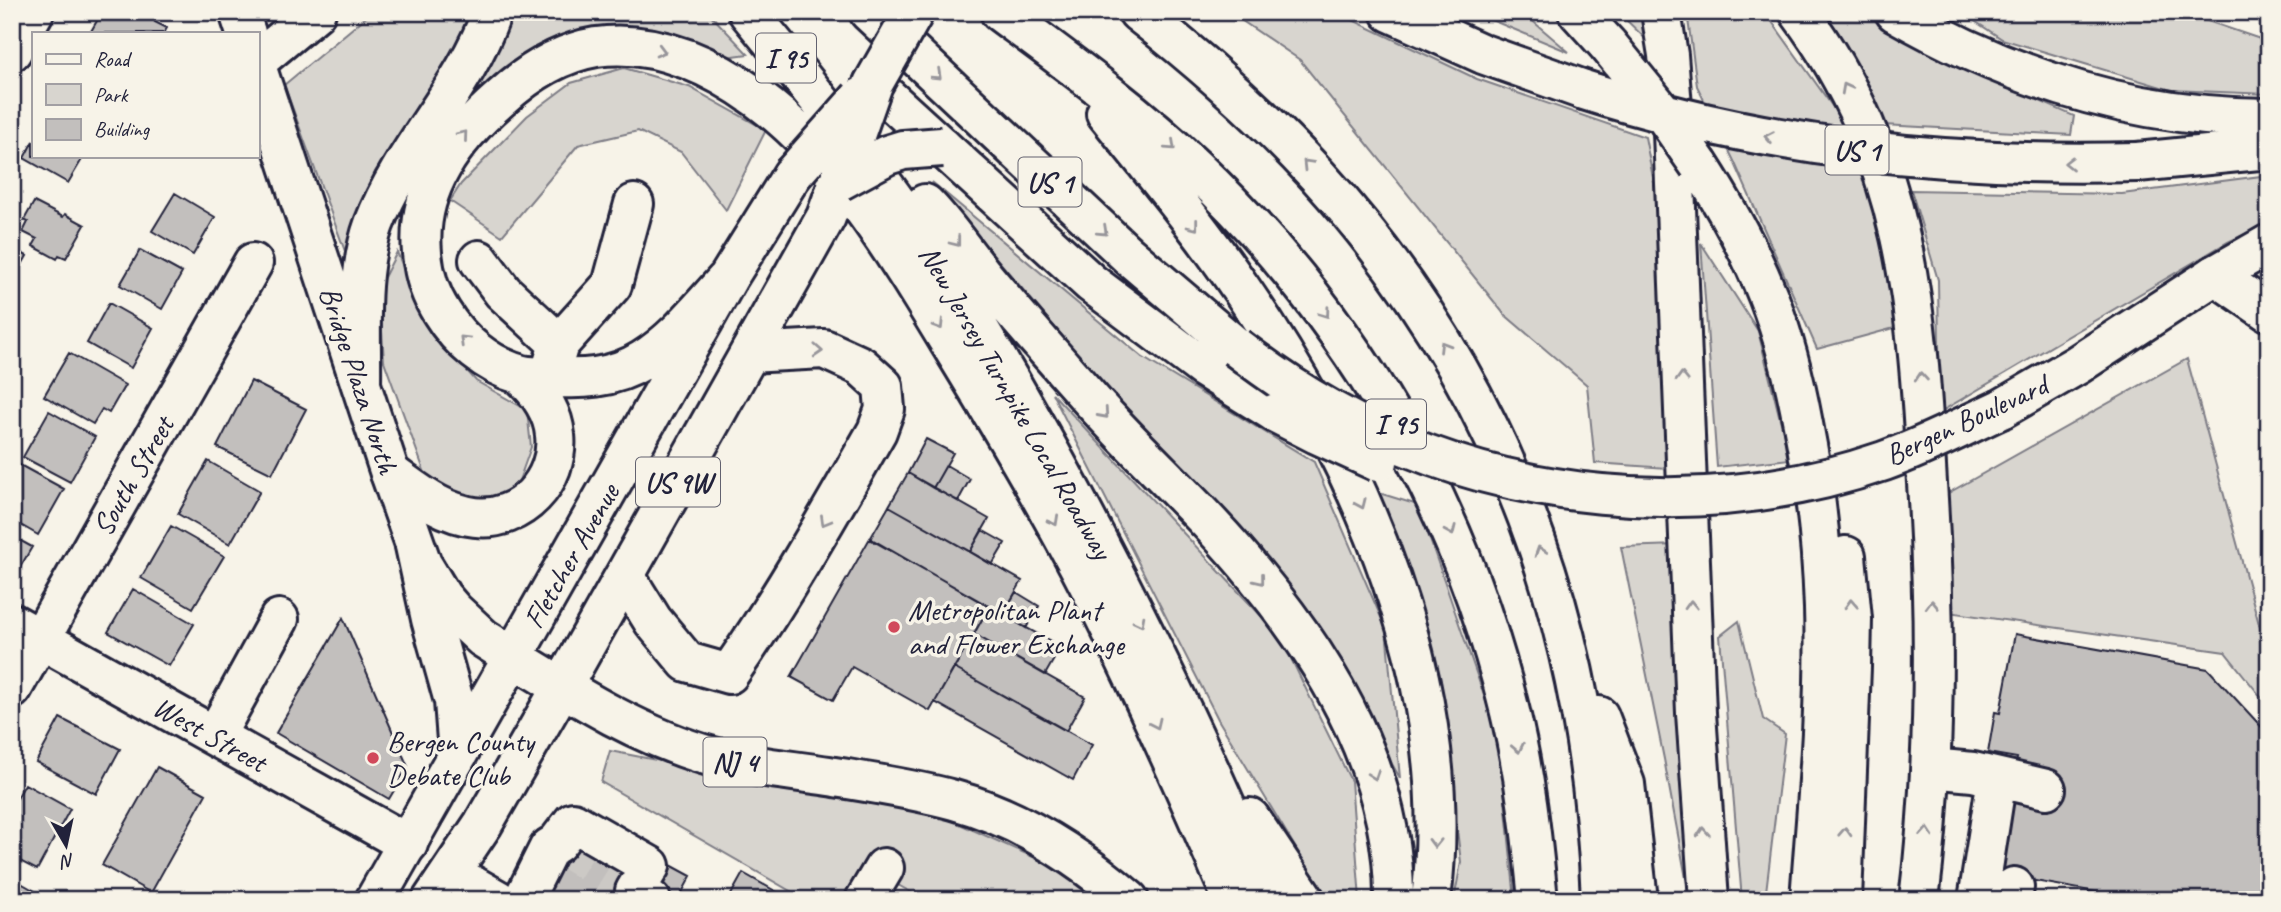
<svg xmlns="http://www.w3.org/2000/svg" width="2281" height="912" viewBox="0 0 2281 912" font-family="Caveat,sans-serif">
<rect width="100%" height="100%" fill="#f7f3e8"/>
<filter id="ink" filterUnits="userSpaceOnUse"><feTurbulence type="fractalNoise" baseFrequency=".0143" numOctaves="2"/><feDisplacementMap in="SourceGraphic" scale="14" xChannelSelector="R" yChannelSelector="G"/><feConvolveMatrix kernelMatrix="1 2 1 2 8 2 1 2 1" color-interpolation-filters="sRGB"/></filter>
<g filter="url(#ink)">
<path fill="#d8d5cf" stroke="#7d7c85" stroke-width="2" d="M372,12H471L457,49L375,172L349,262L284,85Z
M510,12H708L748,54L726,57L618,29L462,109Z
M1229,12H1336L1477,79L1645,137L1658,203L1667,468L1595,463L1587,385L1504,314L1300,60Z
M1472,12H1522L1569,52Z
M1618,12H1641L1654,47Z
M1687,12H1765L1840,117L1869,182L1898,327L1817,349L1734,161L1697,86Z
M1820,12H1865L1950,62L2074,116L2071,135L1883,125Z
M1961,12H2181L2269,42V94L2171,90L2002,39Z
M624,68L689,87L766,130L726,210L681,152L638,131L578,145L502,236L450,201L461,184L527,116L571,83Z
M2269,175V223L2228,242L1940,412L1938,280L1911,190L2122,194Z
M932,182L1142,357L1314,462L1386,629L1400,778L1297,599L1140,428Z
M1701,243L1758,331L1790,459L1717,467Z
M397,252L427,326L476,381L527,410L531,447L516,489L482,502L430,487L384,361L379,287Z
M2187,359L2269,661V707L2225,652L1941,611L1936,500Z
M1052,393L1280,636L1351,781L1360,900H1327L1219,721Z
M1379,493L1418,505L1499,739L1515,900H1454L1461,862L1436,662Z
M1677,545L1690,900L1664,759L1621,547Z
M1739,621L1763,719L1785,734L1765,900H1742L1720,636Z
M610,751L942,816L1082,879L1099,900H925L880,875L865,900H806L601,782Z"/>
<path fill="#c2bfbd" stroke="#22223b" stroke-width="2" d="M102,12H155L159,15L155,22L167,28L164,33H90Z
M33,141V156H84L68,183L24,158Z
M175,193L215,217L193,255L152,231Z
M34,202L63,217L65,214L85,225L66,258L59,255L57,259L33,246L37,239L23,232L28,222L24,220Z
M12,248L27,256L12,282Z
M140,250L182,273L162,309L120,285Z
M109,303L153,328L131,368L87,343Z
M69,353L125,385L109,413L102,409L93,424L44,396Z
M251,381L306,409L272,474L217,447Z
M49,411L95,437L70,482L23,457Z
M926,439L953,453L933,488L908,473Z
M208,461L260,491L230,544L178,514Z
M18,464L64,489L38,535L12,520V474Z
M946,465L970,479L958,501L933,488Z
M908,473L989,519L970,552L889,506Z
M889,506L1022,581L1003,614L870,539Z
M171,526L224,556L193,608L141,578Z
M982,530L1005,543L992,565L970,552Z
M12,536L32,547L12,581Z
M870,538L989,607L930,711L852,667L833,700L791,677Z
M133,589L194,624L169,666L108,632Z
M1016,592L1039,606L1026,628L1003,614Z
M989,607L1061,647L1045,675L974,634Z
M343,618L408,767L389,799L276,733Z
M974,634L1085,697L1066,731L954,668Z
M2015,634L2208,669L2269,735V884L2266,900H2140L1996,874L2017,758L1988,753L1995,712L2000,713Z
M954,668L1092,745L1073,780L935,702Z
M60,718L120,749L96,794L36,762Z
M157,767L206,794L151,893L102,865Z
M25,784L70,809L37,870L12,857V807Z
M559,856L583,869L590,856L613,870L605,883L627,896L625,900H563L541,887Z
M667,863L691,876L678,900L653,887Z
M743,873L791,900H728Z
M12,878L51,900H12Z"/>
<g fill="none" stroke-linecap="round" stroke-linejoin="round">
<path stroke="#ccc9c5" stroke-width="38" stroke-dasharray="38 19" stroke-linecap="butt" d="M557,843L635,891"/>
<defs>
<path id="minor" d="M12,51L34,12
M257,61L316,12
M479,260L503,292L559,344
M2215,275L2269,312
M549,377L559,344L612,285L634,204
M625,576L653,621L687,662L729,674C783,596 830,513 877,431L885,409L883,386L861,366L824,349L750,353
M12,623L408,844
M12,689L253,263
M215,736L279,619
M1931,768L1973,772L2046,789
M451,873L498,900
M523,900L549,848L557,843L573,822L650,866L635,891L651,900
M865,900L884,868
M1978,900L1997,778
M2012,900L2014,887"/>
<path id="major" d="M239,12L246,33
M257,69L390,473L422,564L442,597L454,611L483,638L513,657"/>
<path id="highway" d="M748,12C811,88 873,166 928,248C980,326 1026,407 1070,489C1142,623 1208,759 1266,900
M869,12L1128,255L1236,347
M1000,12C1066,61 1134,110 1194,167C1351,316 1460,502 1510,712C1525,774 1532,837 1538,900
M1138,12C1202,62 1263,116 1318,176C1504,381 1591,625 1601,900
M1390,12L1483,54L1584,90
M1578,12L1608,45
M1661,12L1668,55L1672,107L1696,713L1709,900
M1799,12C1908,159 1917,308 1927,483C1936,622 1936,762 1919,900
M1895,12C2010,78 2136,118 2269,118
M873,84L1091,283L1204,368L1276,413
M1106,113C1152,171 1200,228 1242,290C1361,464 1458,685 1431,900
M2137,162L2269,149
M1699,165C1726,207 1750,250 1768,296C1784,337 1795,381 1803,424C1815,485 1822,546 1824,608C1827,705 1817,803 1810,900
M925,204C946,225 963,251 982,274C1018,318 1056,360 1093,402C1146,461 1206,514 1256,576C1332,668 1395,777 1394,900
M728,278C702,306 676,340 643,360C613,379 580,380 546,377C537,376 528,377 519,374C488,365 459,341 442,313C430,295 424,275 422,253C416,188 454,139 501,98C527,74 560,53 596,47C654,39 711,65 757,98C838,157 897,256 948,340C999,423 1049,507 1093,593C1143,694 1189,796 1233,900
M361,384C362,332 356,273 374,224C403,148 465,89 492,12
M2001,409L2077,365L2215,275L2269,244
M390,473C417,492 441,513 475,517C520,523 560,480 555,435C553,412 538,391 521,375
M415,546L431,619L454,701L458,754
M513,657C576,696 641,737 713,757C751,767 790,770 829,776C871,783 913,789 954,800C1020,818 1078,856 1129,900
M1599,716L1625,784L1638,900
M1250,818L1305,900
M375,900L728,278L792,175
M432,900L483,824L562,687L826,217L839,181
M1842,900L1851,667L1852,619L1846,556"/>
</defs>
<use href="#minor" stroke="#22223b" stroke-width="44"/>
<use href="#major" stroke="#22223b" stroke-width="44"/>
<use href="#highway" stroke="#22223b" stroke-width="44"/>
<use href="#minor" stroke="#f7f3e8" stroke-width="38"/>
<use href="#major" stroke="#f7f3e8" stroke-width="38"/>
<use href="#highway" stroke="#f7f3e8" stroke-width="38"/>
<defs>
<path id="highway-bridge" d="M1608,45L1660,109L1699,165
M1584,90C1764,148 1948,167 2137,162
M792,175L860,98
M839,181L873,84L914,12
M839,181L887,155L903,150L942,147
M1236,347C1266,370 1296,391 1329,409C1497,503 1702,524 1884,461C1924,447 1962,427 2001,409
M1276,413L1317,434L1378,462"/>
</defs>
<use href="#highway-bridge" stroke="#22223b" stroke-width="44" stroke-linecap="butt"/>
<use href="#highway-bridge" stroke="#f7f3e8" stroke-width="38"/>
</g>
<defs><path id="oneway-chevron" d="M-2-3.5L2.5 0L-2 3.5" fill="none" stroke-width="1.6" stroke-linecap="round" stroke-linejoin="round" transform="scale(1.75)"/></defs>
<g stroke="#97959a">
<use href="#oneway-chevron" transform="translate(661 51) rotate(15)"/>
<use href="#oneway-chevron" transform="translate(937 75) rotate(43)"/>
<use href="#oneway-chevron" transform="translate(1846 88) rotate(-118)"/>
<use href="#oneway-chevron" transform="translate(463 135) rotate(-50)"/>
<use href="#oneway-chevron" transform="translate(1769 137) rotate(-169)"/>
<use href="#oneway-chevron" transform="translate(1171 146) rotate(42)"/>
<use href="#oneway-chevron" transform="translate(2069 163) rotate(-180)"/>
<use href="#oneway-chevron" transform="translate(1307 164) rotate(-134)"/>
<use href="#oneway-chevron" transform="translate(1194 226) rotate(52)"/>
<use href="#oneway-chevron" transform="translate(1103 231) rotate(43)"/>
<use href="#oneway-chevron" transform="translate(956 242) rotate(52)"/>
<use href="#oneway-chevron" transform="translate(1325 313) rotate(54)"/>
<use href="#oneway-chevron" transform="translate(939 325) rotate(58)"/>
<use href="#oneway-chevron" transform="translate(464 340) rotate(-136)"/>
<use href="#oneway-chevron" transform="translate(1444 346) rotate(-121)"/>
<use href="#oneway-chevron" transform="translate(818 351) rotate(3)"/>
<use href="#oneway-chevron" transform="translate(1682 377) rotate(-92)"/>
<use href="#oneway-chevron" transform="translate(1921 377) rotate(-95)"/>
<use href="#oneway-chevron" transform="translate(1104 414) rotate(48)"/>
<use href="#oneway-chevron" transform="translate(1361 504) rotate(66)"/>
<use href="#oneway-chevron" transform="translate(825 521) rotate(120)"/>
<use href="#oneway-chevron" transform="translate(1054 521) rotate(61)"/>
<use href="#oneway-chevron" transform="translate(1451 531) rotate(66)"/>
<use href="#oneway-chevron" transform="translate(1540 551) rotate(-108)"/>
<use href="#oneway-chevron" transform="translate(1260 580) rotate(51)"/>
<use href="#oneway-chevron" transform="translate(1851 604) rotate(-93)"/>
<use href="#oneway-chevron" transform="translate(1691 605) rotate(-92)"/>
<use href="#oneway-chevron" transform="translate(1932 605) rotate(-91)"/>
<use href="#oneway-chevron" transform="translate(1140 622) rotate(63)"/>
<use href="#oneway-chevron" transform="translate(1156 724) rotate(65)"/>
<use href="#oneway-chevron" transform="translate(1518 748) rotate(78)"/>
<use href="#oneway-chevron" transform="translate(1374 775) rotate(71)"/>
<use href="#oneway-chevron" transform="translate(1703 832) rotate(-94)"/>
<use href="#oneway-chevron" transform="translate(1845 832) rotate(-87)"/>
<use href="#oneway-chevron" transform="translate(1927 832) rotate(-86)"/>
<use href="#oneway-chevron" transform="translate(1435 843) rotate(91)"/>
</g>
</g>
<g fill="#d1495b" stroke="#f7f3e8" stroke-width="2.5">
<circle cx="894" cy="627" r="7"/>
<circle cx="373" cy="758" r="7"/>
</g>
<g text-anchor="middle" stroke-width="7" stroke-linejoin="round" paint-order="stroke">
<g fill="#f7f3e8" stroke="#62616f" stroke-width="2">
<rect x="756" y="33.5" width="60" height="49" rx="5"/>
<rect x="1825.5" y="125.5" width="63" height="49" rx="5"/>
<rect x="1018.5" y="157.5" width="63" height="49" rx="5"/>
<rect x="1366" y="399.5" width="60" height="49" rx="5"/>
<rect x="636" y="457.5" width="84" height="49" rx="5"/>
<rect x="703.5" y="737.5" width="63" height="49" rx="5"/>
</g>
<g font-size="28" font-weight="bold" fill="#22223b">
<text x="786" y="68">I 95</text>
<text x="1857" y="160">US 1</text>
<text x="1050" y="192">US 1</text>
<text x="1396" y="434">I 95</text>
<text x="678" y="492">US 9W</text>
<text x="735" y="772">NJ 4</text>
</g>
<g font-size="30" fill="#22223b" stroke="#f7f3e8">
<text transform="translate(359 380) rotate(72)" y="10">Bridge Plaza North</text>
<text transform="translate(1016 402) rotate(60)" y="10">New Jersey Turnpike Local Roadway</text>
<text transform="translate(1966 420) rotate(-25)" y="10">Bergen Boulevard</text>
<text transform="translate(133 476) rotate(-60)" y="10">South Street</text>
<text transform="translate(571 556) rotate(-60)" y="10">Fletcher Avenue</text>
<text transform="translate(210 734) rotate(29)" y="10">West Street</text>
</g>
<g font-size="30" fill="#22223b" stroke="#f7f3e8" text-anchor="start">
<text x="908" y="620">Metropolitan Plant<tspan x="908" dy="34">and Flower Exchange</tspan></text>
<text x="387" y="751">Bergen County<tspan x="387" dy="34">Debate Club</tspan></text>
</g>
</g>
<rect width="2281" height="912" fill="none" stroke="#f7f3e8" stroke-width="42"/>
<rect x="21" y="21" width="2239" height="870" fill="none" stroke="#22223b" stroke-width="2.5" filter="url(#ink)"/>
<rect x="32" y="32" width="228" height="126" fill="#f7f3e8" stroke="#a29fa3" stroke-width="2"/>
<rect x="46" y="54" width="35" height="10" fill="#f7f3e8" stroke="#a29fa3" stroke-width="2"/>
<text x="94" y="66" font-size="21" fill="#22223b">Road</text>
<rect x="46" y="84" width="35" height="21" fill="#d8d5cf" stroke="#a29fa3" stroke-width="2"/>
<text x="94" y="102" font-size="21" fill="#22223b">Park</text>
<rect x="46" y="119" width="35" height="21" fill="#c2bfbd" stroke="#a29fa3" stroke-width="2"/>
<text x="94" y="136" font-size="21" fill="#22223b">Building</text>
<g transform="translate(66 845) rotate(171)" stroke="#f7f3e8" stroke-width="5" paint-order="stroke">
<path d="M0-5L12 26L0 18L-12 26Z" fill="#22223b"/>
<text y="-10" font-size="19" font-weight="bold" text-anchor="middle" fill="#22223b">N</text>
</g>
</svg>
